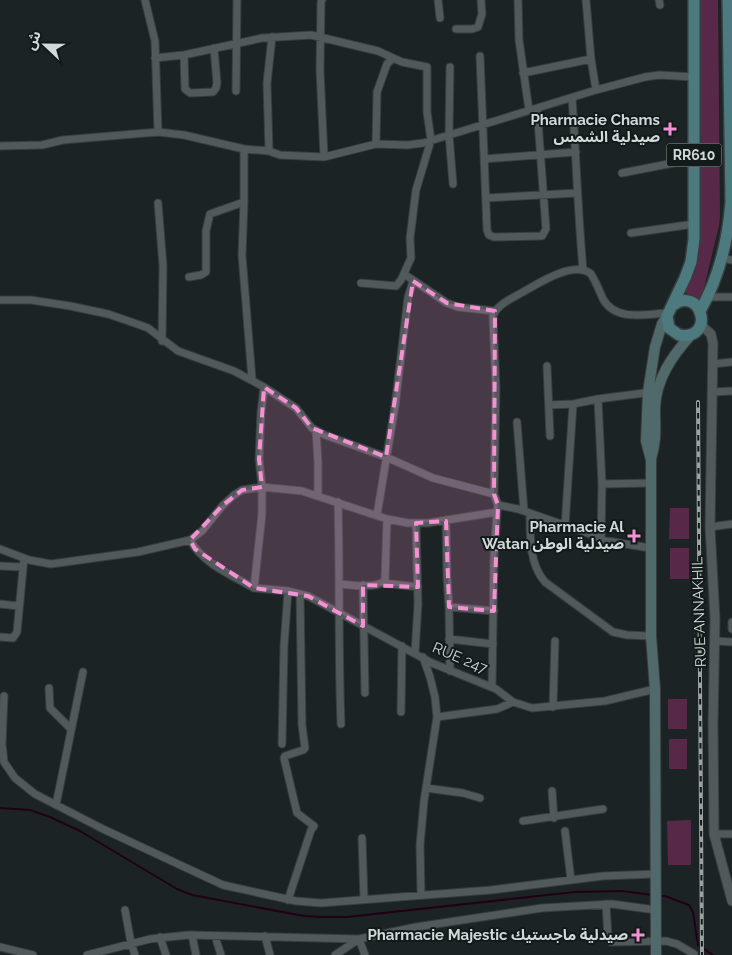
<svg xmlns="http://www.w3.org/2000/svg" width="732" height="955" viewBox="0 0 732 955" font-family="Raleway,'Noto Sans Arabic',sans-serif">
<rect width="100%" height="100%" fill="#1c2324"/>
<path fill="#582849" d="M697,0H718L720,216L719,226L701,300L684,292L693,266Z
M670,508H689V539H669Z
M670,548H689V579H670Z
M668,699H687V729H668Z
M669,739H687V769H669Z
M691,820V865H668L667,821Z"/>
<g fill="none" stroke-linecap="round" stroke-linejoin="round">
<path stroke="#210017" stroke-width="2" d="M0,808L30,810L50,817L80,831L177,889L192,895L304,916L322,917H347L575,892L622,891L652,895
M659,896H665L689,905L693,912L698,945L713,955"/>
<defs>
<path id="minor" d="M145,0L155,41L158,132
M322,0L321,2L320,70L324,157
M438,0L440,18
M518,0L519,40L529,110
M586,0L591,59L596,90
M659,0L660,5
M456,29H472L478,27L482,14L481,0
M184,55L185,89L190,93L213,92L216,88L217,83L214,48
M480,56L487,230L489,235L494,237L542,236L546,229L537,108
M155,58L184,55L262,38L311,35L378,51L402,62L427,67V112L431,140L416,190L410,238L411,258L401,280L396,286L361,283
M450,67L449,135L453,184
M523,73L591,59
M236,91L237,0
M572,98C576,155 578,213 583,270
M376,144L377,92L387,64L393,58
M0,146L42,145L63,140L158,132L184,135L244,149L269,151L280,155L324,157L376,144L407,145L423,143L596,90L645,77L659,75L694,77
M244,149V202L242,255L252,379
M269,151L267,83L272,37
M484,159L576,152
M622,173L694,159
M486,198L577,193
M158,203L163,266L162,341
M631,233L694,224
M721,258L732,260
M404,274L447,303L458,307L495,311
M189,277L201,275L206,272V231L210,214L244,202
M708,297H732
M0,300H31L70,306L108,314L140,325L148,328L178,351L234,371L264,387L296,408L312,428L325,435L386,457L433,478L494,494L498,505L518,509L590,534L601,540L650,548
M713,364L732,362
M547,366L550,436
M264,387L261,412L259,459L262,487V514L254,588L288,591L308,596L432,663L496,689L513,702L532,708L605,701L655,689
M714,392L732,391
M598,399L602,484L601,540
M549,405L573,404L598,399L652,392
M517,422L524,511
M316,430L318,462V495
M602,484L651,483
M494,494L496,388L493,316C497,304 513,298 523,292C539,283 574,260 591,274C596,282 599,290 603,299C616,322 646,314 667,313
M338,502C340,576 338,650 341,724
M530,513C530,536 529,564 545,582L613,632L627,635L651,636
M377,515L395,406L408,297L413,281
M446,521L447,577L449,607
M565,526L573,404
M710,527L732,524
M190,540C202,563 231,575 254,588
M0,549L29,560L51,564L138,552L190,540L202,531L223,505L234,495L242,490L262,487L302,491L387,519L408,523H428L497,512L498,505
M0,566L23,567
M383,583L418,587
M340,584C353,585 374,589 385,581L387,519
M363,585L365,693
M0,604L19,606
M732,622V629
M0,637L13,638L17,632L24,558
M449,639L493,644
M715,641L732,642
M415,653L418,604L416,523
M450,671L449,607L494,611
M492,687L494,559L497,512
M49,688L50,708L71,729
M4,696L2,744L4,762L15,778L35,794L103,829L223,885L296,901L321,903L491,890L603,876L655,874
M553,707L555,641
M401,712L402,646
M437,717L497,709L513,702
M282,744L284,646L288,591
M426,788L463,793L480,798
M552,791L554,818
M56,805L83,672
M523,821L603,809
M565,831L571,880
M714,834H732
M362,838L364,899
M421,894L420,845L424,801L437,717L435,697L430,677L423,657
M288,900L311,830L314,826L297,813L284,758L285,756L303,750L305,748L302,725L300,594
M606,904L608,938L611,942L666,941L677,944L694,954
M125,910L131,943L135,955
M192,935L196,955
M215,936L221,955
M265,936L270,955
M160,937L166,955
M0,947L33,955
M87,955L150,939L188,935L359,939L365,955
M335,955L359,939L416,927L542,908L612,904L656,910"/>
<path id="tertiary" d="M701,325L711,334L713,344L710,527L715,619L713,724L714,834L732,901"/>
<path id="secondary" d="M651,459C657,438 655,428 655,408C656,379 672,356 691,335
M656,955L655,689L651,636V460L646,441L648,392L655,347L662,324L667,316"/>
<path id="primary" d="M672,306C701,283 717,341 679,335L669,328L667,316L685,278L691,262L694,239V0
M700,311C719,278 728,239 731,202L728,0"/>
</defs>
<use href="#minor" stroke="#383d3e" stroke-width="9"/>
<use href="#tertiary" stroke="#383d3e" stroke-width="11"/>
<use href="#secondary" stroke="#383d3e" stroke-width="12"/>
<use href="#primary" stroke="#383d3e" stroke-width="14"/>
<use href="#minor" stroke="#52595a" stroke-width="7"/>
<use href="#tertiary" stroke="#52595a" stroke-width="9"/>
<use href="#secondary" stroke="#506a6c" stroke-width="10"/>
<use href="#primary" stroke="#4d7a7f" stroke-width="11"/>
<defs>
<path id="rail" d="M698,402L702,955"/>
</defs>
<use href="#rail" stroke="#9da2a2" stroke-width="4"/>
<use href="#rail" stroke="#131a1a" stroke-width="2" stroke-dasharray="5.5" stroke-linecap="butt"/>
</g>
<path fill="#f491d3" fill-opacity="0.2" stroke="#f491d3" stroke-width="4" stroke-dasharray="10 6" stroke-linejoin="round" d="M413,281L447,303L495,311L494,494L498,505L494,611L449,607L446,521L416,523L418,587L363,585V626L308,596L254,588L195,549L190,540L223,505L242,490L262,487L259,459L264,387L296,408L312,428L386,457Z"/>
<g fill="#f491d3" stroke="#131a1a" stroke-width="2">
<path d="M667.5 121.5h5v5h5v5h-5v5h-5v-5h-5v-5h5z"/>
<path d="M631.5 528.5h5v5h5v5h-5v5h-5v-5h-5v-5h5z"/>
<path d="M635.5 927.5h5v5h5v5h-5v5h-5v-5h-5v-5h5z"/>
</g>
<g text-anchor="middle" stroke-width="4" stroke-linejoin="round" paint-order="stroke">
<rect fill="#131a1a" stroke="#999f9f" stroke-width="1" x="666.5" y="143.5" width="55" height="23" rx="4"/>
<g font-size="14" font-weight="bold" fill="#d3d8d8">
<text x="694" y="160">RR610</text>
</g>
<g font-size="15" font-weight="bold" fill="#d3d8d8" stroke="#131a1a" text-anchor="end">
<text x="660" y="125">Pharmacie Chams<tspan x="660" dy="17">صيدلية الشمس</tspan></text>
<text x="624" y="532">Pharmacie Al<tspan x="624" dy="17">Watan صيدلية الوطن</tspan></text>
<text x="628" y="940">Pharmacie Majestic صيدلية ماجستيك</text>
</g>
<g font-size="15" fill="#d3d8d8" stroke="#131a1a">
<text transform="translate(699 612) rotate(-92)" y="5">RUE ANNAKHIL</text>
<text transform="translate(460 658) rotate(23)" y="5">RUE 247</text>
</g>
</g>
<g transform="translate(45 45) rotate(292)" stroke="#131a1a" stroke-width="4" paint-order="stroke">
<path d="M0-4L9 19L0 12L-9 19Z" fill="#d3d8d8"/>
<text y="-8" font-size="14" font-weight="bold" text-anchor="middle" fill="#d3d8d8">ش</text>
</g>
</svg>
